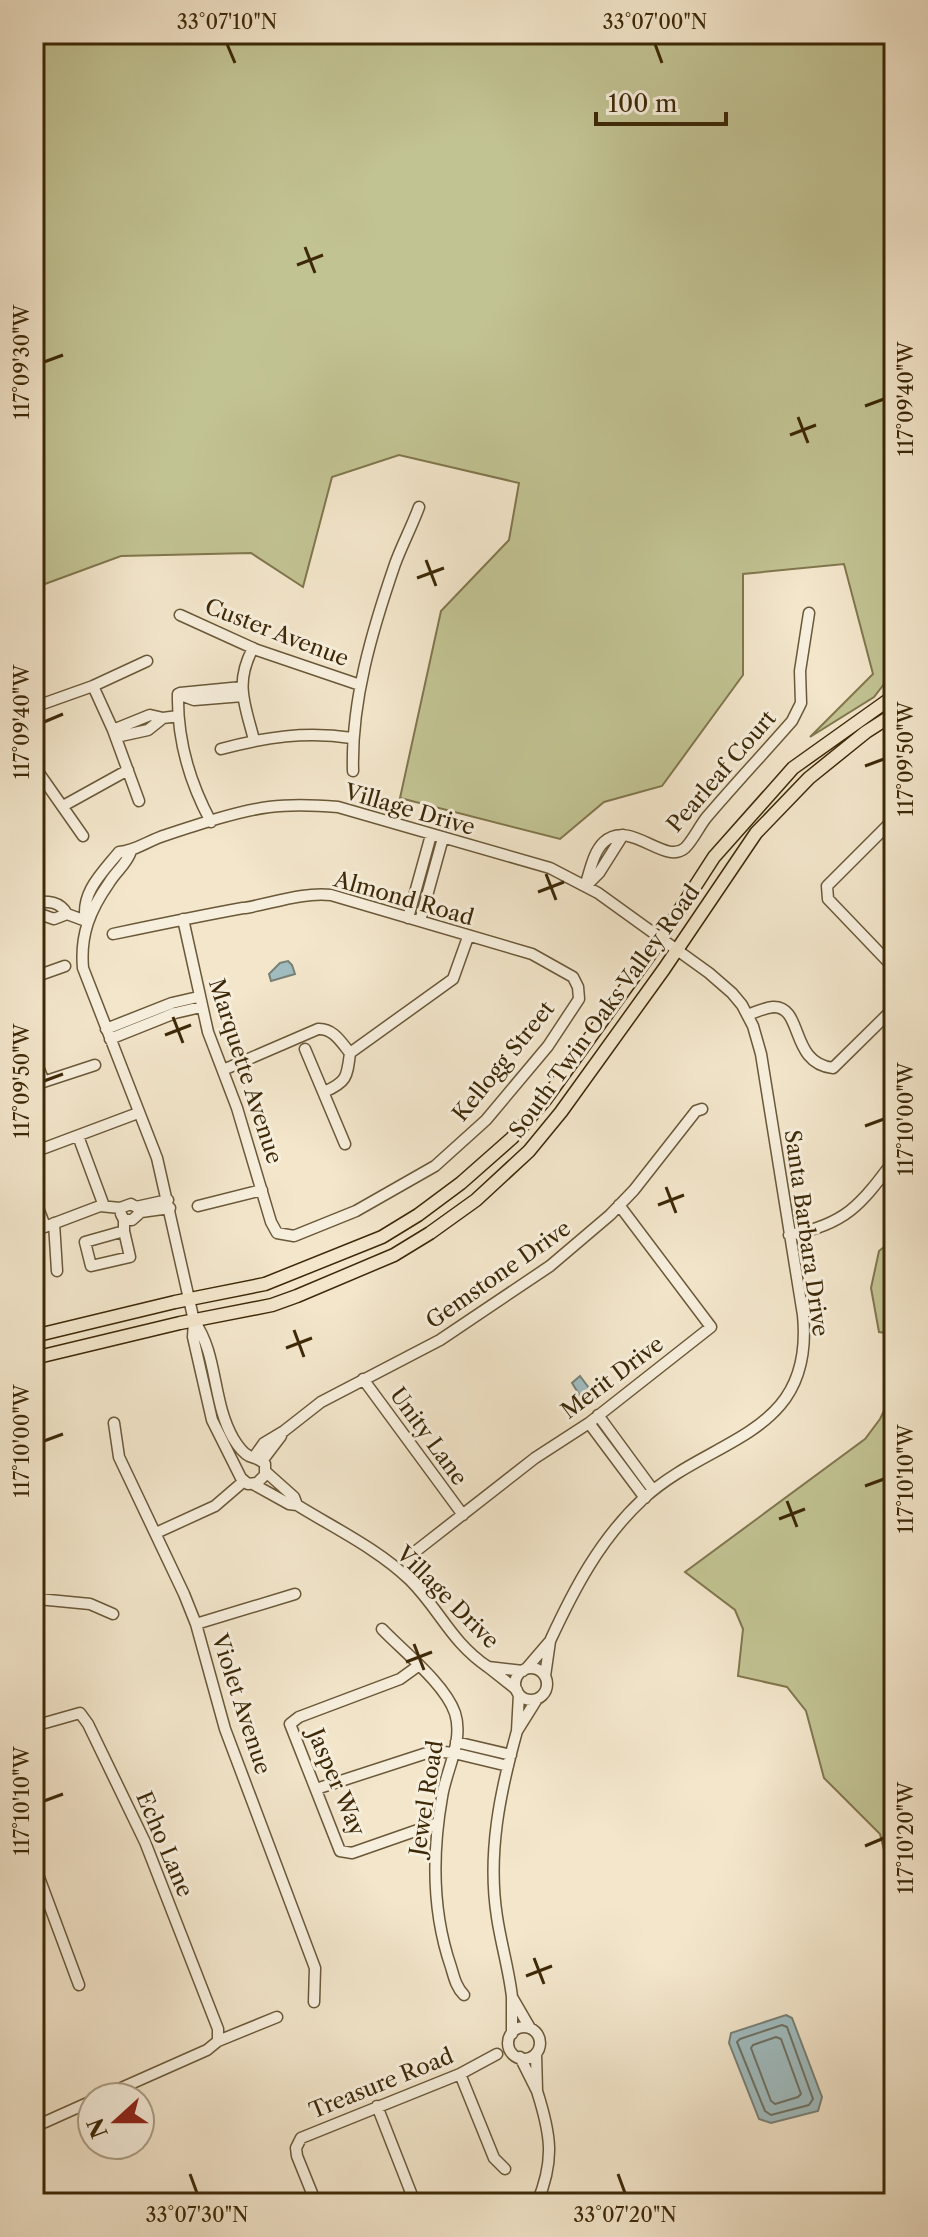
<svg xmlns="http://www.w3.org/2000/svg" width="928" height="2237" viewBox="0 0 928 2237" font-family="'Libre Caslon Text',serif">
<rect width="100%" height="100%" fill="#f3e6cb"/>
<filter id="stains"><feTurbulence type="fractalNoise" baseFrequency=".0025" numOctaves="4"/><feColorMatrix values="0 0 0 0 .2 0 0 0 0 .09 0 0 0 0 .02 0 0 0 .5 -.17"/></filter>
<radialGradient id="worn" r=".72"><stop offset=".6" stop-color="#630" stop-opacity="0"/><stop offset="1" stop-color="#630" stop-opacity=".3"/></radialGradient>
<path fill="#c2c393" stroke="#80764d" stroke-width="2" d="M34,34H894V671L874,697L810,737L873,674L844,564L743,574V675L662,786L604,802L560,839L400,798L441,611L509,540L519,483L399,455L332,477L303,587L251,553L121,556L34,588Z
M894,1239V1334L879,1332L871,1288L879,1251Z
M894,1390V1889L880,1834L824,1778L806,1711L787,1687L738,1676L743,1629L735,1610L685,1572L865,1439L880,1419Z"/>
<path fill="#a0bdc1" stroke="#788177" stroke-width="2" d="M288,961L292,965L295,974L271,981L269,974L280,963Z
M580,1376L595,1396L585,1404L572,1383Z
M786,2015L792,2018L822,2097L818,2111L771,2123L759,2119L729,2043L731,2033Z"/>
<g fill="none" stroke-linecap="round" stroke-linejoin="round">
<path stroke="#6e7264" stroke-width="2" d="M782,2025L787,2027L813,2099L809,2105L771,2115L765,2111L737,2042L740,2039Z
M776,2037L781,2039L801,2094L798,2097L775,2104L771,2101L751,2048L753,2045Z"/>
<defs>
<path id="minor" d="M180,615L257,650L360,685
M253,648C234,684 245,704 254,740
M93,686L113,730L139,801
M180,693L242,687
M178,694C177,739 190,783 211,822
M178,694L194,700L243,696
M34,707L93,686L147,661
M113,730L150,715L163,718L178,716
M116,737L148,730L163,718
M221,749C265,737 306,731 352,738
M34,766L83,836
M353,771C351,701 372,631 395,564C402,545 412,526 419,507
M63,806L128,770
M894,819L827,886L828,899L894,968
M131,851C127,864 116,871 109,883C90,910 80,935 83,968L157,1158L194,1321L193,1337L212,1420L241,1478L248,1484L257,1483L265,1475V1464C259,1458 256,1459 249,1456C243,1453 236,1443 233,1438C212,1401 218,1354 194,1321
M587,885L599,873L623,835
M585,886C590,872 593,852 604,842C630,818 665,866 685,848C693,840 699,827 706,818C734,785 764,753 792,721L801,703L800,671L809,613
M34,902C48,901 60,901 67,914L86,921
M34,912L54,919L67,914
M408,918L431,835
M86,921C80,893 102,873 119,852C136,851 149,840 166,835C196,825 238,811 269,807C292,804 315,805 338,807L550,868L598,893L709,973L732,993L742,1005L753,1026L761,1054L803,1315C815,1437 711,1436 643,1499C600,1539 574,1589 550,1641
M420,921L443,838
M113,934C156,925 199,916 243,908H245C273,903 303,892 331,895L532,954L573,977L578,987L579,999L548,1046L486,1120L435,1166L356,1211L294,1236L277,1233L271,1222L237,1108L208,1032L183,919
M34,977L65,966
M748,1015C755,1012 765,1008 773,1007C804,1006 789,1063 833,1068L894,1008
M106,1029L172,1003L198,997
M110,1039L175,1013L201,1007
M305,1049L345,1144
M350,1053L453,979L468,937
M34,1056L44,1082
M223,1070L318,1029C333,1028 341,1042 350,1053
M34,1085L95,1065
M324,1092C347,1082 347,1077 350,1053
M78,1136L104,1206
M34,1152L138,1113
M34,1198L45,1226
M198,1206L262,1190
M121,1214L124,1220H132L141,1212L170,1208
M54,1223L57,1271
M34,1231L100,1206L120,1208L131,1204L136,1207L168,1200
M124,1231L85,1242L91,1266L130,1257L124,1231V1220
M789,1235C845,1225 861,1205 894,1160
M363,1379L463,1515
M598,1415L653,1490
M114,1423L119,1457L184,1594L196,1624L225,1729L315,1968L314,2002
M589,1423L645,1498
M254,1457L264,1443L284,1431L321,1402L440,1340L550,1266L610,1215L634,1190L696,1111L702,1109
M262,1461L281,1436
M266,1472L294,1497L297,1505
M253,1484L289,1504L297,1505C334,1528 378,1549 410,1580C440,1610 451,1642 488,1667
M156,1533L215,1506L244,1481
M416,1551L535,1458L589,1423L711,1327L619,1205
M34,1576L38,1587V1599
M38,1599L90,1604L113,1614
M196,1624L295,1594
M382,1629C403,1651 445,1684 455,1713C464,1741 446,1770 442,1797C432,1854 432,1912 451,1967C454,1977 456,1987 464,1995
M418,1666L400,1679L299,1717L290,1724L340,1851L352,1853L438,1823
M515 1684a16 16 0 1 1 32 0a16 16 0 1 1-32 0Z
M526,1669L550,1641L545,1676
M517,1690L488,1667L523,1671
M519,1694L517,1731L537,1699
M34,1726L80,1713L88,1724L145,1842L218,2029V2041
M456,1742L511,1755
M316,1789L433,1751L454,1753L508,1766
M34,1864L79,1985
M512,1997C509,1970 501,1944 497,1917C487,1854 500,1792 517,1731
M508 2043a16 16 0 1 1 32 0a16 16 0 1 1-32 0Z
M512,2034V1997L530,2028
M520,2057L537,2091L536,2054
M460,2074L494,2158L505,2169
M101,2097L207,2050L218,2041L277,2017
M377,2106L415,2203
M34,2127L92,2101
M153,2203L160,2200L176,2203
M316,2203L297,2156L296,2148L301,2138L460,2074L497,2054
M537,2203C555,2160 551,2135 537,2091"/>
<path id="major" d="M34,1336L175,1302L265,1284L382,1237L418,1215L461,1183L512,1138L545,1100L661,939L714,857L793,768L894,696
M34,1358L180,1323L272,1305L297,1296L394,1255L430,1233L476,1200L529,1151L561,1112L664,969L756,833L809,778L866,732L894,714"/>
</defs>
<use href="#minor" stroke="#6a5838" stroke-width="13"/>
<use href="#major" stroke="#3d2807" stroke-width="15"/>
<use href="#minor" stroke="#f7efdd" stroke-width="10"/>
<use href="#major" stroke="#f3e6cb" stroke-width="12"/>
</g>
<path fill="none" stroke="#3d2807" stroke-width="3" d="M227,44L235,63M655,44L662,63M305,247L315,273M297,265L323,255M44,362L63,355M865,406L884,399M798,417L808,443M790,435L816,425M426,560L436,586M417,578L444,568M44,722L63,714M865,766L884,759M546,874L556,900M538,892L564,882M173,1017L183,1043M165,1035L191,1025M44,1081L63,1074M865,1126L884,1119M666,1187L676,1213M658,1205L684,1195M294,1330L304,1357M286,1348L312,1338M44,1441L63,1434M865,1486L884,1479M787,1501L797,1527M779,1519L805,1509M414,1644L424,1670M406,1662L432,1652M44,1801L63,1794M865,1846L884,1838M534,1958L544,1984M526,1976L552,1966M190,2174L197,2193M618,2174L625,2193"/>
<g text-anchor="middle" stroke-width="6" stroke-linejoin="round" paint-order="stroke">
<g font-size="22" fill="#3d2807" stroke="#f7efdd">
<text transform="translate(277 632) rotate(21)" y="8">Custer Avenue</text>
<text transform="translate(721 771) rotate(-49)" y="8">Pearleaf Court</text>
<text transform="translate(410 809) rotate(16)" y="8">Village Drive</text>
<text transform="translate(404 898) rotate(16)" y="8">Almond Road</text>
<text transform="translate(604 1011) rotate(-54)" y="8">South Twin Oaks Valley Road</text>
<text transform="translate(503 1061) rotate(-51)" y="8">Kellogg Street</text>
<text transform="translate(246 1071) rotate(72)" y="8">Marquette Avenue</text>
<text transform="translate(807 1233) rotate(82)" y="8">Santa Barbara Drive</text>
<text transform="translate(498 1274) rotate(-35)" y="8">Gemstone Drive</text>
<text transform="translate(612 1377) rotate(-37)" y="8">Merit Drive</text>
<text transform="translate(429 1436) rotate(54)" y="8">Unity Lane</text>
<text transform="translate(448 1597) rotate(45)" y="8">Village Drive</text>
<text transform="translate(242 1704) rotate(72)" y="8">Violet Avenue</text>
<text transform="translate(337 1782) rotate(67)" y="8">Jasper Way</text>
<text transform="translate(426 1798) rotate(-81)" y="8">Jewel Road</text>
<text transform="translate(165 1844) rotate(67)" y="8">Echo Lane</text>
<text transform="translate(381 2083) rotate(-22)" y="8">Treasure Road</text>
</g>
</g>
<rect width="928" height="2237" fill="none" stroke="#f3e6cb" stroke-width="88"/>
<g transform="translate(116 2121) rotate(249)"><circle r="38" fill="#f7efdd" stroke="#ad9f87" stroke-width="2"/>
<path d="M0-6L14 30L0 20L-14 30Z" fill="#8f2418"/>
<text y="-12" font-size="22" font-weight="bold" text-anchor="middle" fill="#3d2807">N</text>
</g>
<path d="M596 112v12h130v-12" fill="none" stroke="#3d2807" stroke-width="4"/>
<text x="608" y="112" font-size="24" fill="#3d2807" stroke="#f7efdd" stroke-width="6" paint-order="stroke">100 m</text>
<rect x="44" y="44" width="840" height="2149" fill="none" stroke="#3d2807" stroke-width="3"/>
<g font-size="20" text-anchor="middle" fill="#3d2807">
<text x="227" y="29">33°07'10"N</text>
<text x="655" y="29">33°07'00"N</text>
<text transform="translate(22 362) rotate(-90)" y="7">117°09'30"W</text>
<text transform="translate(906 399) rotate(-90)" y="7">117°09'40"W</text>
<text transform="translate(22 722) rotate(-90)" y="7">117°09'40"W</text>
<text transform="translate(906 759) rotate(-90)" y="7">117°09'50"W</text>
<text transform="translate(22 1081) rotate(-90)" y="7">117°09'50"W</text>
<text transform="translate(906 1119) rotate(-90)" y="7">117°10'00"W</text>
<text transform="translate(22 1441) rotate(-90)" y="7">117°10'00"W</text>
<text transform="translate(906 1479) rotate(-90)" y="7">117°10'10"W</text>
<text transform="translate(22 1801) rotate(-90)" y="7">117°10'10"W</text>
<text transform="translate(906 1838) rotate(-90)" y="7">117°10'20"W</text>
<text x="197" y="2222">33°07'30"N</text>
<text x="625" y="2222">33°07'20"N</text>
</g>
<rect width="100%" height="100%" filter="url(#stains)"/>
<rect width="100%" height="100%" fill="url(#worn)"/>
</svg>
